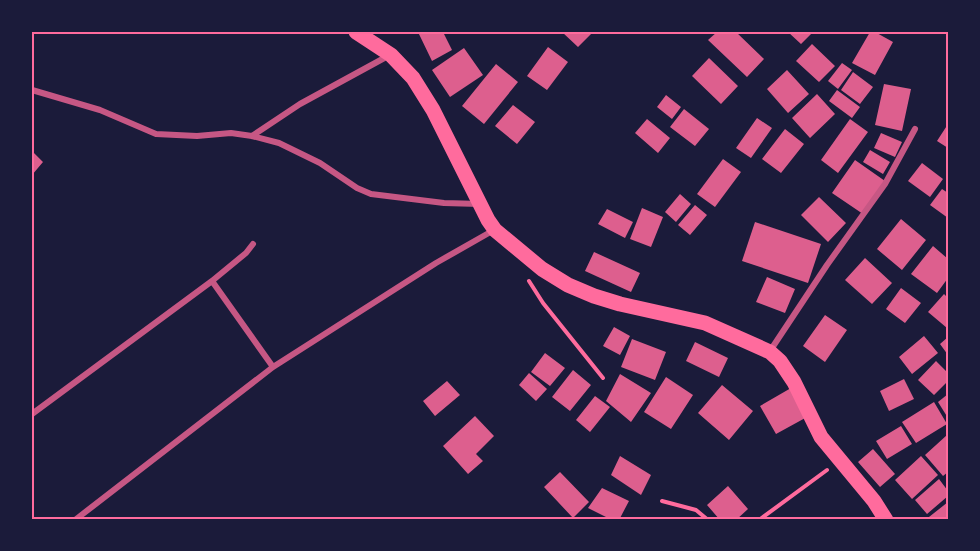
<svg xmlns="http://www.w3.org/2000/svg" width="980" height="551" viewBox="0 0 980 551" font-family="Figtree,sans-serif">
<rect width="100%" height="100%" fill="#1b1b3a"/>
<path fill="#dd5f8e" d="M418,32H443L452,50L432,61Z
M562,32H593L578,47Z
M717,32H736L764,59L747,77L708,40Z
M788,32H813L801,44Z
M870,32H875L893,42L875,75L852,63Z
M812,44L835,66L819,82L796,61Z
M548,47L568,62L547,90L527,76Z
M464,48L483,75L450,97L432,70Z
M709,58L738,86L721,104L692,76Z
M842,63L852,70L838,89L828,81Z
M496,64L518,82L484,124L462,106Z
M787,70L809,94L788,113L767,89Z
M853,72L873,87L860,104L841,90Z
M884,84L911,89L902,131L875,125Z
M837,90L860,107L852,118L829,101Z
M817,94L835,114L810,138L792,118Z
M666,95L681,107L672,119L657,107Z
M513,105L535,122L517,144L495,126Z
M684,109L709,129L695,146L670,127Z
M757,118L772,128L751,158L736,148Z
M647,119L670,138L658,153L635,133Z
M850,119L868,132L838,173L821,160Z
M948,124V148L937,141Z
M785,129L804,144L781,173L762,159Z
M881,133L902,142L895,157L874,148Z
M870,150L890,162L883,174L863,162Z
M32,151L43,162L32,175Z
M723,159L741,172L715,207L697,194Z
M855,160L885,181L863,214L832,193Z
M922,163L943,179L930,197L908,181Z
M942,189L948,193V218L930,205Z
M680,194L691,204L676,222L665,212Z
M819,197L846,223L828,242L801,215Z
M695,205L707,215L690,235L678,225Z
M642,208L663,217L651,247L630,239Z
M607,209L633,222L625,238L598,224Z
M901,219L926,240L902,270L877,249Z
M755,222L821,244L808,283L742,261Z
M933,246L948,259V278L937,293L911,274Z
M594,252L640,273L631,292L585,271Z
M865,258L892,283L872,304L845,280Z
M767,277L795,289L785,313L756,302Z
M901,288L921,303L905,323L886,309Z
M944,294L948,298V325L947,328L928,312Z
M825,315L847,330L825,362L803,346Z
M614,327L630,336L620,355L603,346Z
M924,336L938,353L912,374L899,357Z
M948,337V355L940,344Z
M632,339L666,352L655,380L621,367Z
M695,342L728,358L719,377L686,361Z
M545,353L565,368L550,386L531,372Z
M936,361L948,373V381L934,395L918,380Z
M573,370L591,385L570,411L552,397Z
M529,373L547,389L536,401L519,385Z
M620,374L651,393L631,422L606,401Z
M666,377L693,395L671,429L644,412Z
M904,379L914,399L889,411L880,391Z
M447,381L460,395L435,416L423,401Z
M722,385L753,411L729,440L698,413Z
M791,388L807,417L776,434L760,406Z
M948,394V418L938,402Z
M595,396L610,407L590,432L576,420Z
M934,402L947,424L916,443L902,422Z
M475,416L494,436L476,454L483,461L468,474L443,446Z
M901,426L912,444L887,459L876,441Z
M947,435L948,472L943,476L925,455Z
M873,449L895,474L880,487L858,462Z
M620,456L651,475L641,495L611,475Z
M921,456L938,475L912,499L895,480Z
M560,472L589,502L573,518L544,487Z
M939,479L948,491V496L927,514L915,500Z
M728,486L748,509L736,520H720L707,505Z
M602,488L629,501L619,520H612L588,508Z
M948,502V520H930L929,517Z"/>
<g fill="none" stroke-linecap="round" stroke-linejoin="round">
<path stroke="#ff6b9d" stroke-width="4" d="M529,281L543,303L603,378
M662,501L696,510L708,520
M759,520L827,470"/>
<path stroke="#c65784" stroke-width="6" d="M32,90L100,110L156,134L197,136L231,133L252,136L279,143L320,163L357,188L371,194L444,203L480,204
M252,136L300,104L388,56
M212,281L273,367
M770,351L827,265L885,184L915,129
M32,414L212,281L246,253L253,244
M75,520L273,367L436,263L494,230"/>
<path stroke="#ff6b9d" stroke-width="15" d="M356,32L391,55L413,78L433,110L488,220L495,230L542,269L568,285L594,296L620,304L705,323L770,352L780,361L794,382L821,437L874,501L886,520"/>
</g>
<rect width="980" height="551" fill="none" stroke="#1b1b3a" stroke-width="66"/>
<rect x="33" y="33" width="914" height="485" fill="none" stroke="#ff6b9d" stroke-width="2"/>
</svg>
